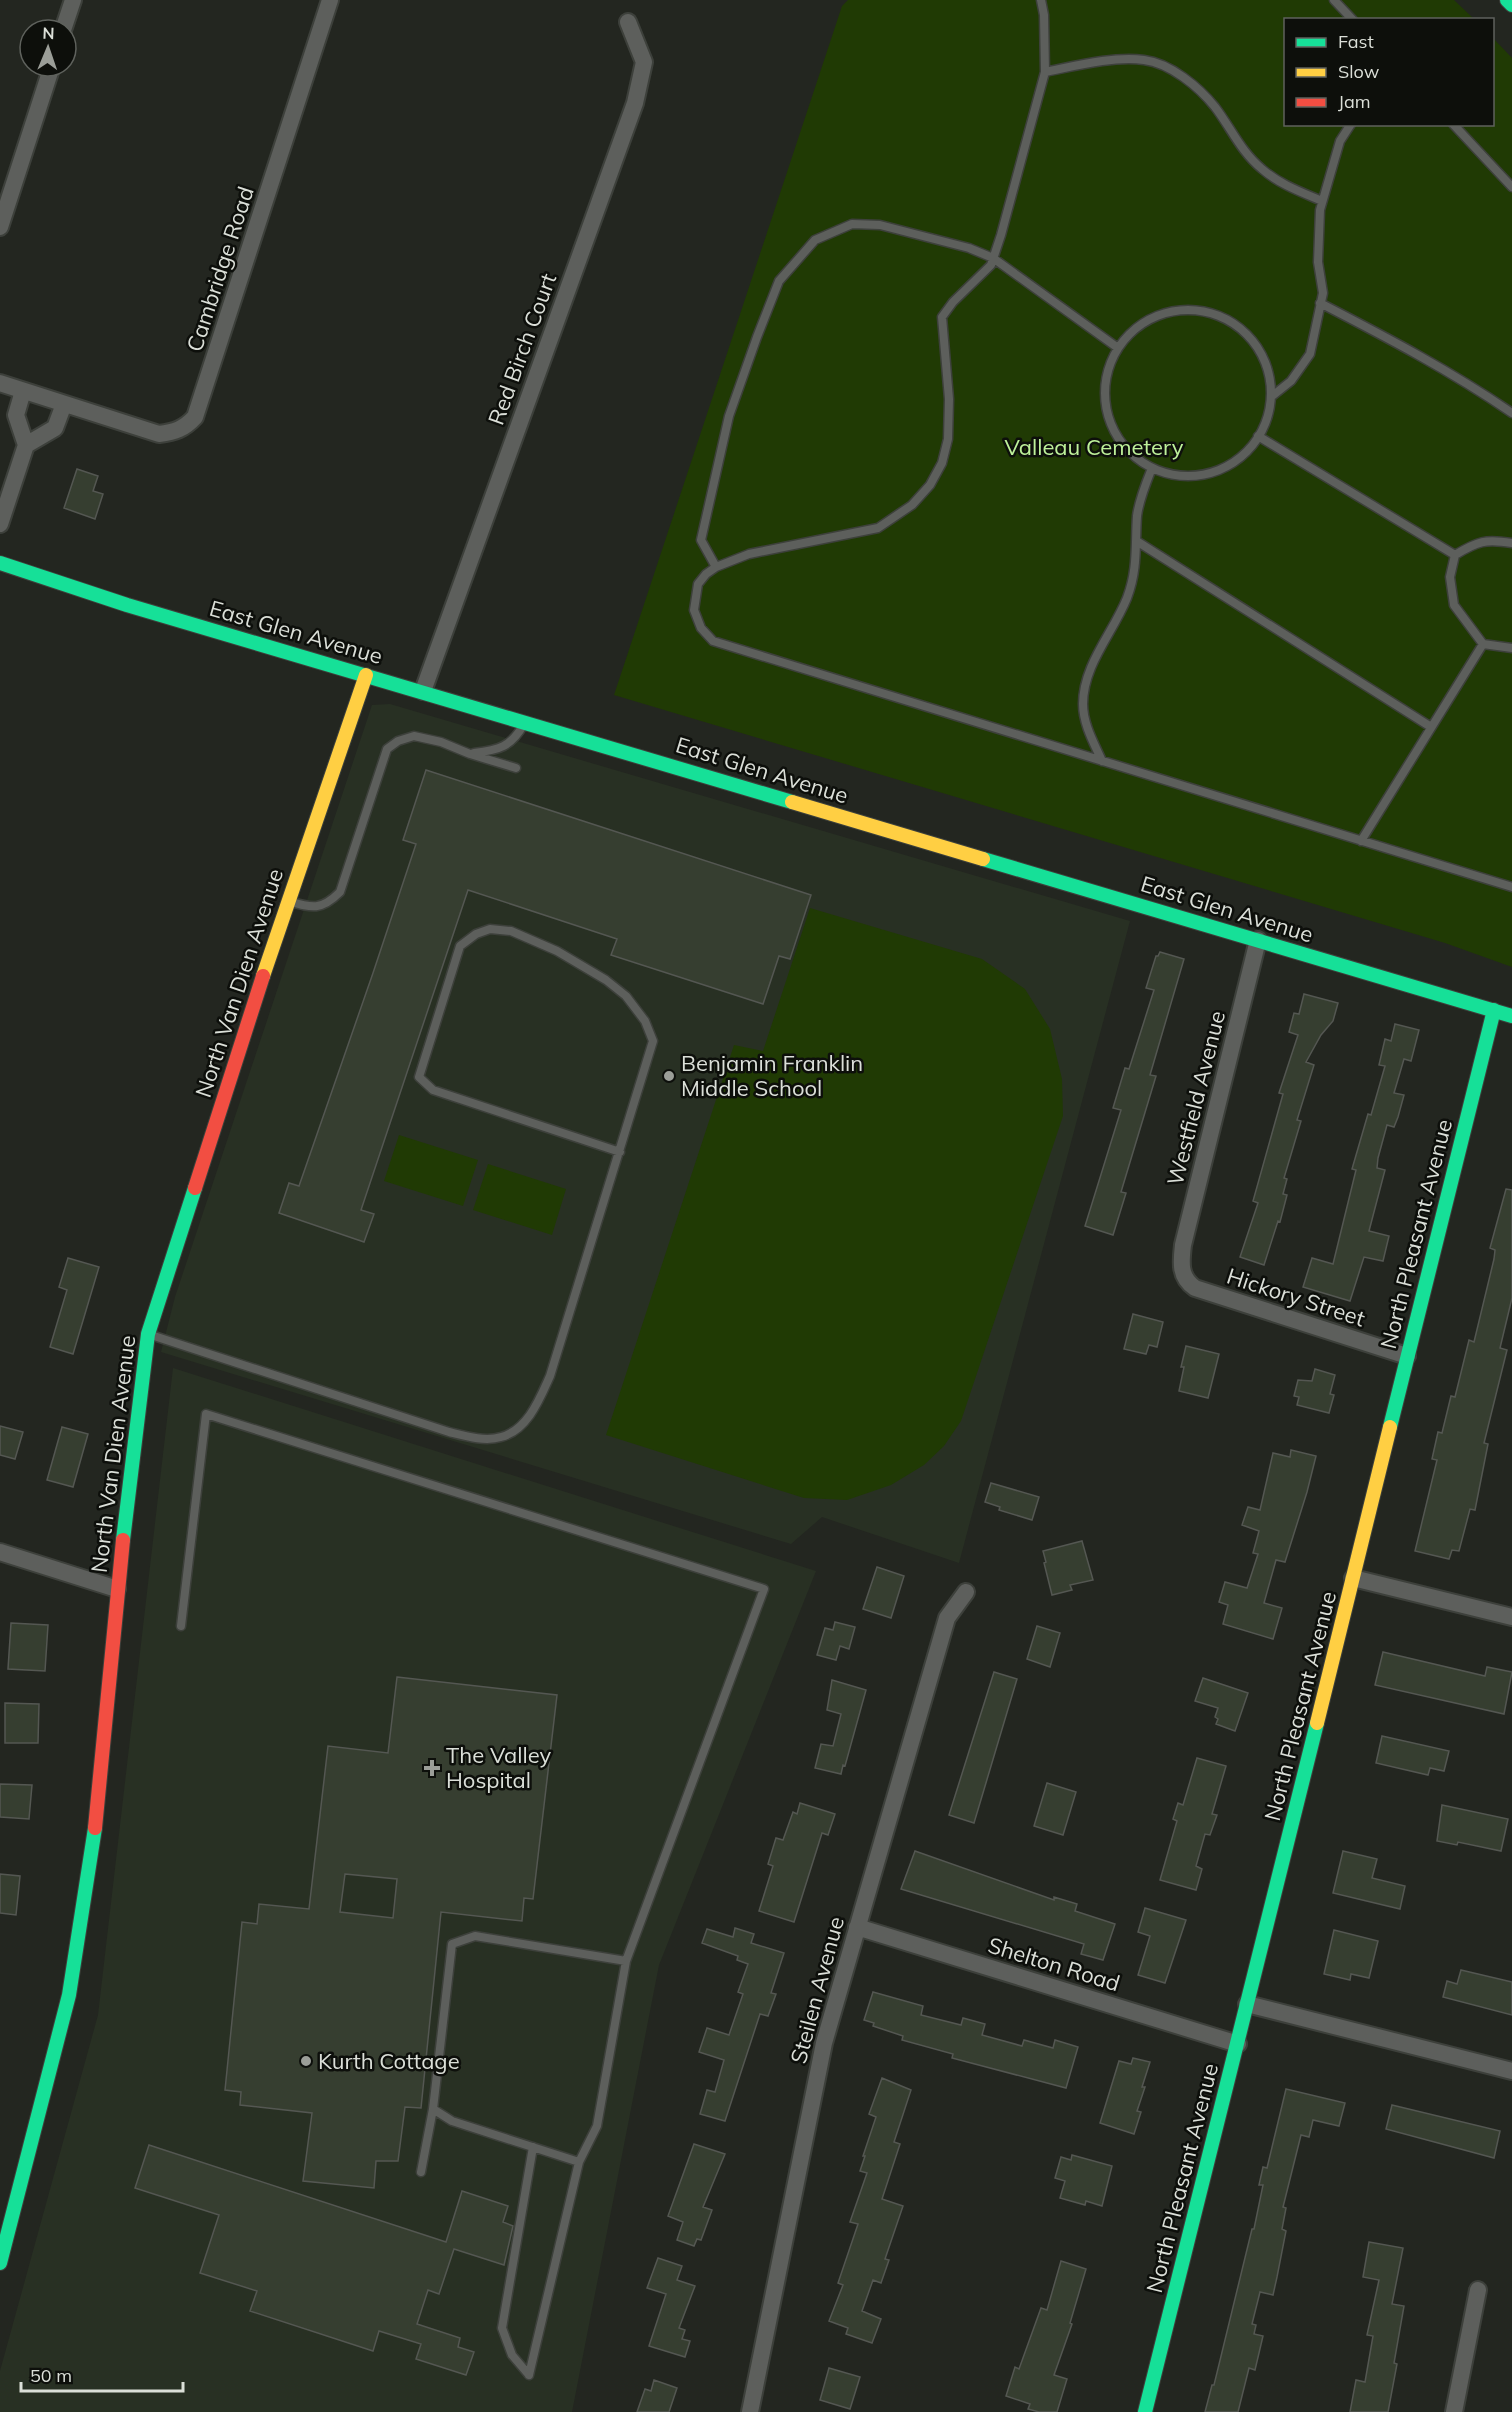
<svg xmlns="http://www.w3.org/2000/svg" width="1512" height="2412" viewBox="0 0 1512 2412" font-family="Mulish,sans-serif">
<rect width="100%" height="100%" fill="#232620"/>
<path fill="#283023" d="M390,704L1130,921L959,1563L822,1517L791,1544L161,1352L175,1297L372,705Z
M173,1368L816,1571L659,1965L572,2412H0V2371L98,2015Z"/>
<path fill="#203a04" d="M848,0H1454L1474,19L1286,20V124H1492L1493,38L1512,58V967L1445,943L614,695L842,6Z
M810,908L982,959L1025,989L1050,1029L1062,1079L1063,1116L961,1421L944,1446L924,1465L891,1485L847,1500L804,1498L606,1435L734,1045L763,1051Z
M399,1135L478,1160L463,1206L384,1181Z
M488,1164L566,1189L552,1235L473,1210Z"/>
<path fill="#363e30" stroke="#545752" stroke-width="1.5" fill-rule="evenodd" d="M77,469L98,476L93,491L103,494L95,519L64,508Z
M426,770L811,895L790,959L779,956L763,1004L611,955L617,939L468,890L361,1210L374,1214L364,1242L279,1213L289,1183L299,1186L373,973L416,844L403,840Z
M1160,952L1184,959L1150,1075L1156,1076L1121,1192L1126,1193L1113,1235L1085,1226L1121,1110L1113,1108L1125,1068L1129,1069L1154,990L1146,988L1156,956H1158Z
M1304,994L1338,1003L1333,1021L1321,1035L1306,1062L1314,1065L1297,1120L1301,1121L1284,1178L1287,1179L1283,1194L1287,1195L1280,1222L1278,1221L1264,1265L1240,1257L1258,1203L1253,1201L1283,1094L1279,1093L1298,1035L1289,1032L1294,1013L1299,1014Z
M1395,1024L1419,1030L1411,1061L1404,1059L1394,1093L1404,1095L1398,1117L1394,1127L1387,1125L1378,1158L1377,1168L1385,1170L1369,1231L1389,1236L1383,1261L1364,1257L1350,1301L1303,1287L1312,1258L1333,1264L1356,1170L1352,1169L1368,1114L1371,1115L1385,1066L1379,1065L1385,1039L1391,1041Z
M1506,1189L1512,1190V1298L1500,1348L1507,1350L1484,1443L1488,1444L1475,1510L1470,1509L1459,1551L1452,1550L1449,1559L1415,1551L1437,1460L1432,1459L1438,1432L1442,1433L1451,1396L1455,1397L1469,1340L1474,1342L1494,1259L1495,1250L1490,1248Z
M68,1258L99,1267L73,1354L50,1347L67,1290L59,1287Z
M1133,1314L1163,1322L1157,1347L1149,1345L1146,1354L1124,1349Z
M1186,1346L1219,1354L1208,1398L1179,1391L1184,1367H1181Z
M1315,1369L1335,1375L1330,1394L1334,1395L1329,1413L1297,1405L1299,1397L1294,1396L1298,1380L1312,1381Z
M0,1426L23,1432L15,1459L0,1455Z
M62,1427L88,1434L73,1487L47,1480Z
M1291,1450L1316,1456L1307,1492L1285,1562L1276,1560L1264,1603L1282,1608L1273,1639L1223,1624L1228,1605L1219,1602L1225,1582L1247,1588L1258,1554L1253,1553L1259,1531L1242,1525L1248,1507L1260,1510L1273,1453L1290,1457Z
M991,1483L1039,1497L1032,1520L999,1510L1000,1507L985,1502Z
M1082,1541L1093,1580L1070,1585L1072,1590L1052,1595L1044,1563L1046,1562L1043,1551Z
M877,1567L904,1576L891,1618L863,1609Z
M835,1622L855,1627L849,1649L840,1646L836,1660L817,1655L825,1628L833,1630Z
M11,1623L48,1625L45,1671L8,1669Z
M1037,1626L1060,1633L1050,1667L1027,1659Z
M1383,1652L1485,1676L1487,1667L1512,1672L1504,1714L1375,1685Z
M994,1672L1017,1679L974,1823L949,1815Z
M397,1677L557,1695L533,1899L524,1898L522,1921L441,1912L421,2108L405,2107L398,2161H376L374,2188L303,2181L312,2113L240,2105L241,2092L225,2090L242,1922L257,1924L259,1904L309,1909L328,1746L388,1753ZM345,1874L397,1879L393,1918L340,1912Z
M1203,1678L1248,1693L1235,1731L1216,1724L1218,1719L1215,1717L1218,1708L1195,1701Z
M832,1680L866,1690L845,1766L843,1765L841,1774L815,1768L821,1744L833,1746L841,1714L827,1710Z
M5,1703L39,1704L38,1743H5Z
M1382,1736L1449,1751L1444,1771L1430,1768L1428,1775L1376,1763Z
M1197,1758L1226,1766L1212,1814L1217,1815L1210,1835L1205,1834L1196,1866L1202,1869L1196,1890L1160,1880L1177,1821L1173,1819L1178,1803L1183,1805Z
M1047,1783L1076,1792L1063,1835L1034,1826Z
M0,1784L32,1785L29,1819L0,1817Z
M800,1803L835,1814L828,1835L822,1833L794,1922L759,1911L773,1866L768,1864L776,1838L783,1840L793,1812L797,1814Z
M1442,1805L1508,1819L1501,1851L1458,1842L1457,1845L1437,1841Z
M915,1851L1054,1900V1897L1077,1904L1075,1911L1115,1924L1103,1960L1081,1954L1084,1944L901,1889Z
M1343,1851L1377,1859L1372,1878L1405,1886L1400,1909L1333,1893Z
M0,1874L20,1876L16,1915L0,1913Z
M1145,1908L1186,1920L1165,1983L1138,1975L1150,1936L1138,1932Z
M735,1928L754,1934L751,1943L784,1953L771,1993L776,1994L768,2016L760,2014L725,2121L700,2114L707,2090L715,2092L724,2060L699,2052L707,2028L729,2035L743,1994L738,1992L748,1964L737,1960L738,1956L702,1943L707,1929L733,1937Z
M1334,1930L1378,1941L1369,1978L1351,1974L1350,1980L1324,1974Z
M1461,1970L1512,1982V2015L1443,1997L1447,1981L1457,1984Z
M873,1992L923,2006L921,2015L961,2025L963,2018L985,2024L982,2035L1022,2046L1024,2040L1053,2048L1055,2040L1078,2047L1066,2088L952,2058L953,2054L902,2040L903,2036L873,2026L874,2023L864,2020Z
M1133,2058L1150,2062L1142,2087H1145L1137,2111L1141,2112L1134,2134L1100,2123L1119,2061L1131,2064Z
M882,2078L911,2090L894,2142L900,2144L882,2199L903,2206L885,2259L889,2260L881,2283L873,2280L862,2311L881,2319L872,2343L846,2334L848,2328L829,2321L843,2285L838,2283L858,2224L850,2222L867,2173L860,2171L865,2156H863L876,2117L869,2114Z
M1286,2089L1345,2103L1339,2126L1313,2120L1309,2137L1301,2135L1283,2207L1286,2208L1282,2229L1286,2231L1277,2277L1273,2295L1260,2292L1252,2324L1256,2325L1254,2334L1263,2336L1255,2370L1249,2368L1238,2412H1205L1212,2385H1214L1252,2229H1254L1263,2185H1259L1263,2167L1267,2168Z
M1392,2105L1500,2131L1494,2158L1386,2129Z
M694,2144L725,2154L703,2207L712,2210L701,2240L697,2239L694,2246L677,2240L683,2222L668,2216Z
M149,2145L446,2242L462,2191L508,2206L503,2222L513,2226L504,2265L454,2249L439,2294L428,2290L417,2324L460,2338L458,2347L474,2352L466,2375L416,2359L421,2344L379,2331L373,2351L250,2311L257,2291L200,2273L219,2215L135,2188Z
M1072,2155L1112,2166L1102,2206L1086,2201L1085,2205L1060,2198L1065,2181L1055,2178L1061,2157L1071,2160Z
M1369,2242L1403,2248L1392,2304L1404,2306L1394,2363L1397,2364L1388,2412H1350L1356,2380L1365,2382L1373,2336L1367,2335L1379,2280L1363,2277Z
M658,2258L682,2266L677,2280L695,2286L679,2328L685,2330L682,2339L690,2341L685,2357L649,2346L666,2294L647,2288Z
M1061,2261L1086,2269L1070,2323L1072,2324L1054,2375L1067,2379L1057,2412H1039L1028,2409L1030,2404L1006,2396L1015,2367L1019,2369L1041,2308L1047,2310Z
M829,2368L860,2377L850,2409L820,2400Z
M654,2380L677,2388L669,2412H637L645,2389L651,2391Z"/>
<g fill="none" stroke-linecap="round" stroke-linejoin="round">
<defs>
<path id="lane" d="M1041,0L1044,15L1045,72L1001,235L991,265L953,302L942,317L949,399L948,439L942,463L930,485L912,505L878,528L749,554L716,567L706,574L698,584L694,610L701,628L713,641L1512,887
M1334,0L1353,20
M1045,72C1075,66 1113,56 1144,60C1170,63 1199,87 1215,107C1231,128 1241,152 1262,169C1279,184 1301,192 1322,201
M1453,124L1512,187
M1320,303C1386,337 1451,371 1512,413
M1105 393a83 83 0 1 1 166 0a83 83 0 1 1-166 0Z
M1271,397L1291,381L1310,354L1323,293L1318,262L1320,210L1340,141L1351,124
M1258,436L1455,555
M1138,542L1431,727
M1512,543C1485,539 1478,541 1455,555L1450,577L1454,605L1483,644L1512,648
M716,567L701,540L729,416L757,337L779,281L815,240L852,224L880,225L969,248L993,258L1118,348
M474,753C499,750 511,747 524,724
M1102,761C1094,743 1083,724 1083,704C1083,665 1113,633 1127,598C1138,569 1135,546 1137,516C1139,500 1146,483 1152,468
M1361,841L1483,644
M288,901C312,908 321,911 340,892L387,749L398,741L414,736L441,742L470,754L516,768
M151,1335L449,1432C465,1436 485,1442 501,1437C528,1430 540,1398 550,1376L653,1041L645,1021L626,996L606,980L557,951L511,931L490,929L476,934L460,946L419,1077L433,1090L620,1152
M181,1626L206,1414L764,1589L626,1961
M421,2172L433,2109
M529,2375L579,2162L597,2126L626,1961L475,1936L452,1944L433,2109L452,2121L579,2162
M529,2375L512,2355L502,2328L533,2147"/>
<path id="street" d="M63,30L73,0
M0,227L52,66
M0,383L159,434C175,432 184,429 195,417L330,0
M23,391L16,415L26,445
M0,524L26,445L55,428L64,404
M423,691L635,103L644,62L628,22
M1258,940L1183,1245C1181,1262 1179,1277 1195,1288L1407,1356
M0,1552L117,1589
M1353,1578L1512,1617
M857,1927L1238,2044
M1247,2004L1512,2071
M750,2412L824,2043L947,1618L966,1592
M1454,2412L1478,2290"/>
<path id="fast" d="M1507,0L1512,5
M0,563L127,605L792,802
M983,859L1512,1016
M1390,1427L1494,1010
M123,1540L148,1334L195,1188
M0,2263L69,1995L95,1828
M1145,2412L1317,1723"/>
<path id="slow" d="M792,802L983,859
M263,976L366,675
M1317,1723L1390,1427"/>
<path id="jam" d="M195,1188L263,976
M95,1828L123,1540"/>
</defs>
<use href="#lane" stroke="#3d403b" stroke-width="11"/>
<use href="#street" stroke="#3d403b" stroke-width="20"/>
<use href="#fast" stroke="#3d403b" stroke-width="16"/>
<use href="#slow" stroke="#3d403b" stroke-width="16"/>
<use href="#jam" stroke="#3d403b" stroke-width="16"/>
<use href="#lane" stroke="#5d5f5c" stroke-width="8"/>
<use href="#street" stroke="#5d5f5c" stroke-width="16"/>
<use href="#fast" stroke="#16e098" stroke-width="14"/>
<use href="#slow" stroke="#ffcf43" stroke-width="14"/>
<use href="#jam" stroke="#f24e42" stroke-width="14"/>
</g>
<g fill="#9b9e98" stroke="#0d0f0b" stroke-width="2">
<circle cx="669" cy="1076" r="6"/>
<path d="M429 1759h6v6h6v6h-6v6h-6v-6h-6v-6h6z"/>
<circle cx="306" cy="2061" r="6"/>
</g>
<g text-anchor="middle" stroke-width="5" stroke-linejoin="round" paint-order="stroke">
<g font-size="22" fill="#dbdfd8" stroke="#0d0f0b">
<text transform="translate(220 269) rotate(-72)" y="8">Cambridge Road</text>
<text transform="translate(522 349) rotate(-70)" y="8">Red Birch Court</text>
<text transform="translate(296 632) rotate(16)" y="8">East Glen Avenue</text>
<text transform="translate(762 770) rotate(17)" y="8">East Glen Avenue</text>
<text transform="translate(1227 909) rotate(17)" y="8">East Glen Avenue</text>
<text transform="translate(239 983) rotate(-72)" y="8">North Van Dien Avenue</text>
<text transform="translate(1196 1098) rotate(-76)" y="8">Westfield Avenue</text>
<text transform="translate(1416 1234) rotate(-76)" y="8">North Pleasant Avenue</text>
<text transform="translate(1296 1297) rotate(18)" y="8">Hickory Street</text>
<text transform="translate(113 1454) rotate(-83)" y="8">North Van Dien Avenue</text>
<text transform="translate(1300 1706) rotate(-76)" y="8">North Pleasant Avenue</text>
<text transform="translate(1054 1964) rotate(17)" y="8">Shelton Road</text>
<text transform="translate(817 1990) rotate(-75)" y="8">Steilen Avenue</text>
<text transform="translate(1182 2178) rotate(-76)" y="8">North Pleasant Avenue</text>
</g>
<g font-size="22" fill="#bef19a" stroke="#0d0f0b">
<text x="1094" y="455">Valleau Cemetery</text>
</g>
<g font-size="22" fill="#dbdfd8" stroke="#0d0f0b" text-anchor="start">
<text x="681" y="1071">Benjamin Franklin<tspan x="681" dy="25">Middle School</tspan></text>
<text x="446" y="1763">The Valley<tspan x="446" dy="25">Hospital</tspan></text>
<text x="318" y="2069">Kurth Cottage</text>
</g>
</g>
<rect x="1284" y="18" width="210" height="108" fill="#0d0f0b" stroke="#5f625d" stroke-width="1.5"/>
<rect x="1296" y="38" width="30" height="9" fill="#16e098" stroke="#5f625d" stroke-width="1.5"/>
<text x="1338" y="48" font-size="18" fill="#dbdfd8">Fast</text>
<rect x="1296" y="68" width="30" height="9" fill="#ffcf43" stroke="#5f625d" stroke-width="1.5"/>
<text x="1338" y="78" font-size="18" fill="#dbdfd8">Slow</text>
<rect x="1296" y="98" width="30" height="9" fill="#f24e42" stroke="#5f625d" stroke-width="1.5"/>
<text x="1338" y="108" font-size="18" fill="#dbdfd8">Jam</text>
<g transform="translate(48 48) rotate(2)"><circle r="28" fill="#0d0f0b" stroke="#5f625d" stroke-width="1.5"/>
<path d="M0-4.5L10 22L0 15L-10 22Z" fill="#9b9e98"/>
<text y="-9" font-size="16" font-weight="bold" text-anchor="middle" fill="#dbdfd8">N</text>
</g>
<path d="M21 2382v9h162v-9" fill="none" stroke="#dbdfd8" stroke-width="3"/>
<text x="30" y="2382" font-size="18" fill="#dbdfd8" stroke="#0d0f0b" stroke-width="4.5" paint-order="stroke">50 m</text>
</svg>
